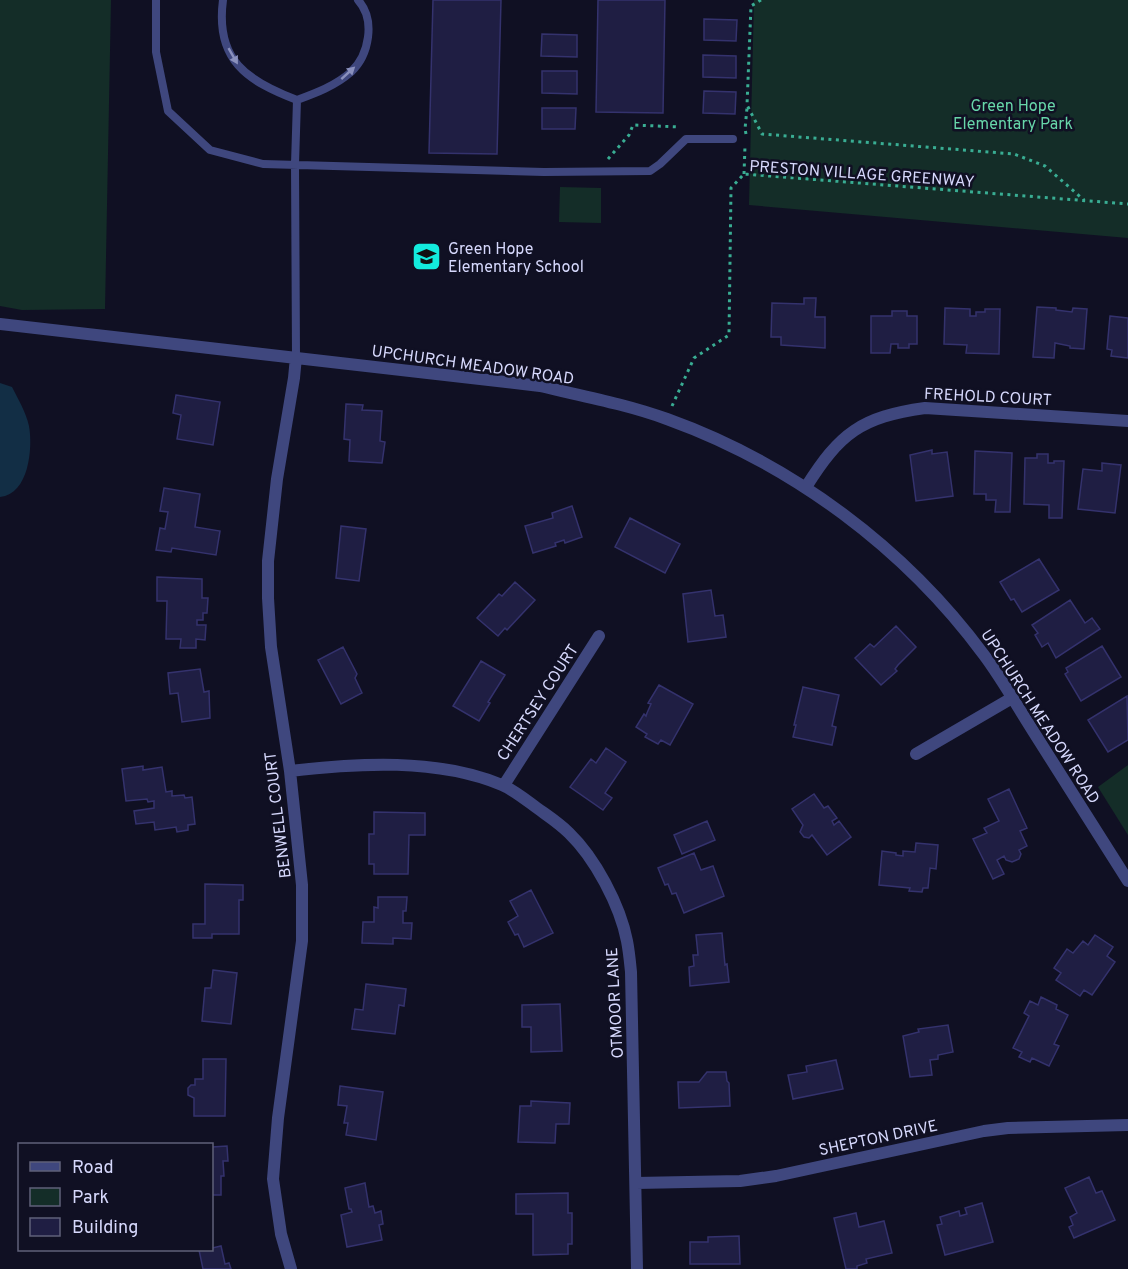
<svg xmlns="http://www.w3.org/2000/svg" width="1128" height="1269" viewBox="0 0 1128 1269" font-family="Overpass,sans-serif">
<rect width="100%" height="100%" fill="#101023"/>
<path fill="#142d28" d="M0,0H111L105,309L22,310L0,306Z
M754,0H1128V238L749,205Z
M560,187L601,188V223L559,222Z
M1128,765V835L1098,787Z"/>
<path fill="#122e45" d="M0,383L12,387C18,399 26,412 29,426C33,448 29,494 0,497Z"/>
<path fill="#1f1e43" stroke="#34326d" stroke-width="1.5" d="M433,0H501L497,154L429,153Z
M598,0H665L663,113L596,112Z
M704,19L737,20L736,41L704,40Z
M542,34L577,35V57L541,56Z
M703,55L736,56V78L703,77Z
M542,71H577V94L542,93Z
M704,91L736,92L735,114L703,113Z
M542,108H576L575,129H542Z
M804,298H816L815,317H825V348L781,345V337H771L772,303L804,304Z
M1037,307L1056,308V310L1072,312L1073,308L1087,309L1084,349L1070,348V346L1055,343L1054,358L1033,357Z
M945,308L970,309V316H976V312H985V309H1000L999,354L966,353L967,345L944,344Z
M892,311H907V316H917V344H909V348H898V344H891L890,353H871V316H892Z
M1110,316L1128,318V358L1111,356L1112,350L1107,349Z
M176,395L220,402L213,445L177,439L181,415L173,413Z
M346,404L363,405L362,410L382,411L380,441L385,442L382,463L349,461L350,440L344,439Z
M932,450V454L947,452L953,496L916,501L910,455Z
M975,451L1012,453L1010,512H995L996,500H986V494H974Z
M1037,454H1048V463H1054V461H1064L1062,518H1049V505L1024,504L1025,458H1037Z
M1102,463L1121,465L1115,513L1078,509L1083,469L1102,471Z
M164,488L200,494L195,527L220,531L216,555L172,548L171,552L156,550L160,528L165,529L168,512L160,511Z
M572,506L582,537L565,543L564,540L555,543L556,546L533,553L525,526L553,518L552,513Z
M630,518L680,544L665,573L615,547Z
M341,526L366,529L359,581L336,578Z
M1039,559L1059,590L1022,612L1014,599L1011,600L1000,582Z
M157,577L202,579V598H208L207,613H203V620H197V625H206L205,640L196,639V648H180L181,639H166L167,601H157Z
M515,582L535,600L507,630L505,628L498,636L477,618L499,594L502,596Z
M711,590L715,616L723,615L726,637L688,642L683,594Z
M1070,600L1085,623L1092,618L1100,629L1056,658L1048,643L1042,647L1035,635L1038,633L1032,625Z
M896,626L916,647L898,665L895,669L897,671L881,685L855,658L870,644L874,647Z
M1102,646L1121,677L1081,701L1065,674L1068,672L1066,668Z
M343,647L357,674L355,678L362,693L341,704L318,660Z
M481,661L505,675L488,702L490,703L479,721L453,706Z
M200,669L204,692L209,691L210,718L182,722L178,693L170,694L168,673Z
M659,685L693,704L670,745L661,740L658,744L645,737L647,734L636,727L644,714L646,716L647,713L651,704L648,703Z
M803,687L839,695L832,726L836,727L832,745L793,737L796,725H794Z
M1127,696L1128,740L1108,752L1088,720Z
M606,748L626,762L605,793L612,798L603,810L570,787L591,759L596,763Z
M143,766V770L162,767L166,792L172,791V796L184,795L185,798L192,797L195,824L188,825V830L177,832L176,827L155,830L154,822L136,824L134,811L154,808V801L148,802L147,799L126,801L122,769Z
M1009,789L1027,828L1020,831L1027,846L1019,850L1021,854L1019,859L1012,862L1006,860L1004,856L997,860L1004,874L993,879L973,839L987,833L984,828L999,821L988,799Z
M814,794L824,808L828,806L837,818L832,821L834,825L839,821L851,837L827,855L812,835L809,838L804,837L800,832L803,825L792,809Z
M374,812L425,813V835H409L408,874H374V864H369V834H374Z
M707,821L715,840L682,854L674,835Z
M916,843L938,845L936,869L930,868L928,888H923L922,892L909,891L910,888L879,885L882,851L896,853V855L903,856V851L915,852Z
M694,853L701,870L713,866L724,896L684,913L676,893L672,894L668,884L665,885L658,868Z
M205,884L243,885V900H239V934H212V938H193V924H205Z
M531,890L553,933L524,947L518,934L515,935L508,922L518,916L510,901Z
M378,897H407L406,911H403V923H412L411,939L393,938V944L362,943L363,922H374V907L378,908Z
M722,933L725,965L727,964L729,982L690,986L689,967L694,966L693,955H698L696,935Z
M1095,935L1113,947L1107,956L1115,962L1092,995L1084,990L1080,996L1056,980L1061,973L1054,968L1067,949L1073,953L1083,941L1088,945Z
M213,970L237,973L231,1024L202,1021L205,988H211Z
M366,984L406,989L404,1006L399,1005L395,1034L352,1029L355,1009L363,1010Z
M1041,997L1057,1005L1056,1009L1068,1015L1054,1044L1059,1046L1049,1066L1032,1058L1030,1062L1019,1057L1022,1052L1013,1048L1029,1016L1024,1013L1030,1001L1038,1005Z
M560,1004L562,1051L531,1052V1027H522V1005Z
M948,1025L953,1052L938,1055V1059L930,1060L932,1075L910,1077L903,1036L919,1032L918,1029Z
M203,1059H226L225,1116H194V1098L188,1095V1088L191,1085H195V1079H203Z
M836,1060L843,1089L793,1099L788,1075L807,1072L806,1066Z
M707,1072H726L727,1081L729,1083L730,1106L679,1108L678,1082H699Z
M340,1086L383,1092L376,1140L346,1135L348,1123H344L347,1106L338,1105Z
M531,1101L570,1103L569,1124H556L555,1143L518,1142L520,1106H531Z
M227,1146L228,1161H223L224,1176H221V1195H212V1147Z
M1089,1177L1096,1193L1102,1191L1115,1220L1074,1238L1069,1227L1073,1225L1070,1217L1077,1213L1065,1188Z
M365,1183L369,1207L373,1206L375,1213L381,1211L383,1224L379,1225L382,1240L347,1247L341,1215L352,1212L351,1209H349L345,1188Z
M568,1193V1213H572V1244H568V1254L533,1255V1214H516V1194Z
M982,1203L993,1242L945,1255L937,1225L942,1224L940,1217L959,1211L960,1216L967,1214L965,1208Z
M856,1213L859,1227L884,1221L892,1253L866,1259L867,1263L857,1266V1269H846L834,1218Z
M739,1236L740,1264H690V1242H708V1237Z
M221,1246L225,1264L229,1263L231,1269H203L199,1250H212V1248Z"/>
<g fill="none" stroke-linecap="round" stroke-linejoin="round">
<path stroke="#39ad93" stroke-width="3" stroke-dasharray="3 4.5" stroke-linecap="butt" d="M761,0L751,6L747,105L762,134L1014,154L1045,166L1084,200
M746,134L745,129L747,108
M608,159L629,135L633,125L680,127
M744,174L745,146
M672,406L694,358L729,335L731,188L744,174L1128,204"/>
<path stroke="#3f477e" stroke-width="8" d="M156,0V52L168,111L210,150L263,164L544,172L650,171L660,164L686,139H733
M223,0C215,60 247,81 297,100C316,93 335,86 351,72C369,55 376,20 358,0
M296,357L295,164L297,100"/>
<path stroke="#3f477e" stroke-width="12" d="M0,324L540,386C582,396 626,404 667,419C792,464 905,548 984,655C1002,679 1017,706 1033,731C1065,781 1096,831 1128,881
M806,487C840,433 861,417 925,408L1128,421
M916,754L1012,698
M290,771C358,763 437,758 502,785C514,790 526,800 537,808C548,816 559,823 569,833C595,858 620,905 627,941C629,951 630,962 631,972L637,1269
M504,785L599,636
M636,1183L740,1181L776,1176L984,1131L1008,1128L1128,1125
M291,1269L281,1234L273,1179L278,1118L302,941V885L290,771L271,647L268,598V561L277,479L294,378L296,357"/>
</g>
<defs><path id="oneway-solid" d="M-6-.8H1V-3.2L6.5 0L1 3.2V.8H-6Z" transform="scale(1.5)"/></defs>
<g fill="#8a90bd">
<use href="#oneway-solid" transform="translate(233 56) rotate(60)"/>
<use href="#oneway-solid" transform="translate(348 73) rotate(-42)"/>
</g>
<defs>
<symbol id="school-square" viewBox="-11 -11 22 22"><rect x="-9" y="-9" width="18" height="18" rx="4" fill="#13ebdd" stroke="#101023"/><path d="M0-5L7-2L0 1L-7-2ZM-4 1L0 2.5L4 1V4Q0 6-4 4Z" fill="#111"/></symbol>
</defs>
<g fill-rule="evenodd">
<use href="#school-square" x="410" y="240" width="33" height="33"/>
</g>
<g text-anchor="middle" stroke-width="5" stroke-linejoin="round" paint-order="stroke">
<g font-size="16" fill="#67d6a9" stroke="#101023">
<text x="1013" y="111">Green Hope<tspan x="1013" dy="18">Elementary Park</tspan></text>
</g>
<g font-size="16" fill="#d6d8fc" stroke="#101023">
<text transform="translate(862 173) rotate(4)" y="6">PRESTON VILLAGE GREENWAY</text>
<text transform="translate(473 364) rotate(8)" y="6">UPCHURCH MEADOW ROAD</text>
<text transform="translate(988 396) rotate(3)" y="6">FREHOLD COURT</text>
<text transform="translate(537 702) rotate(-57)" y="6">CHERTSEY COURT</text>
<text transform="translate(1041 716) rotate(57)" y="6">UPCHURCH MEADOW ROAD</text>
<text transform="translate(277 815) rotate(-97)" y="6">BENWELL COURT</text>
<text transform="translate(614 1003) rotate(-93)" y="6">OTMOOR LANE</text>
<text transform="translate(878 1137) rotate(-12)" y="6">SHEPTON DRIVE</text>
</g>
<g font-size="16" fill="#d6d8fc" stroke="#101023" text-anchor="start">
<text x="448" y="254">Green Hope<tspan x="448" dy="18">Elementary School</tspan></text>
</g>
</g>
<rect x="18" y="1143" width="195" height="108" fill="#101023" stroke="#5f607a" stroke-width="1.5"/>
<rect x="30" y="1162" width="30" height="9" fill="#3f477e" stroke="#5f607a" stroke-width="1.5"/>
<text x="72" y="1173" font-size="18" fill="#d6d8fc">Road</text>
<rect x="30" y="1188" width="30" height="18" fill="#142d28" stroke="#5f607a" stroke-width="1.5"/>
<text x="72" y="1203" font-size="18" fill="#d6d8fc">Park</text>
<rect x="30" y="1218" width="30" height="18" fill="#1f1e43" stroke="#5f607a" stroke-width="1.5"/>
<text x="72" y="1233" font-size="18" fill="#d6d8fc">Building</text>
</svg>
